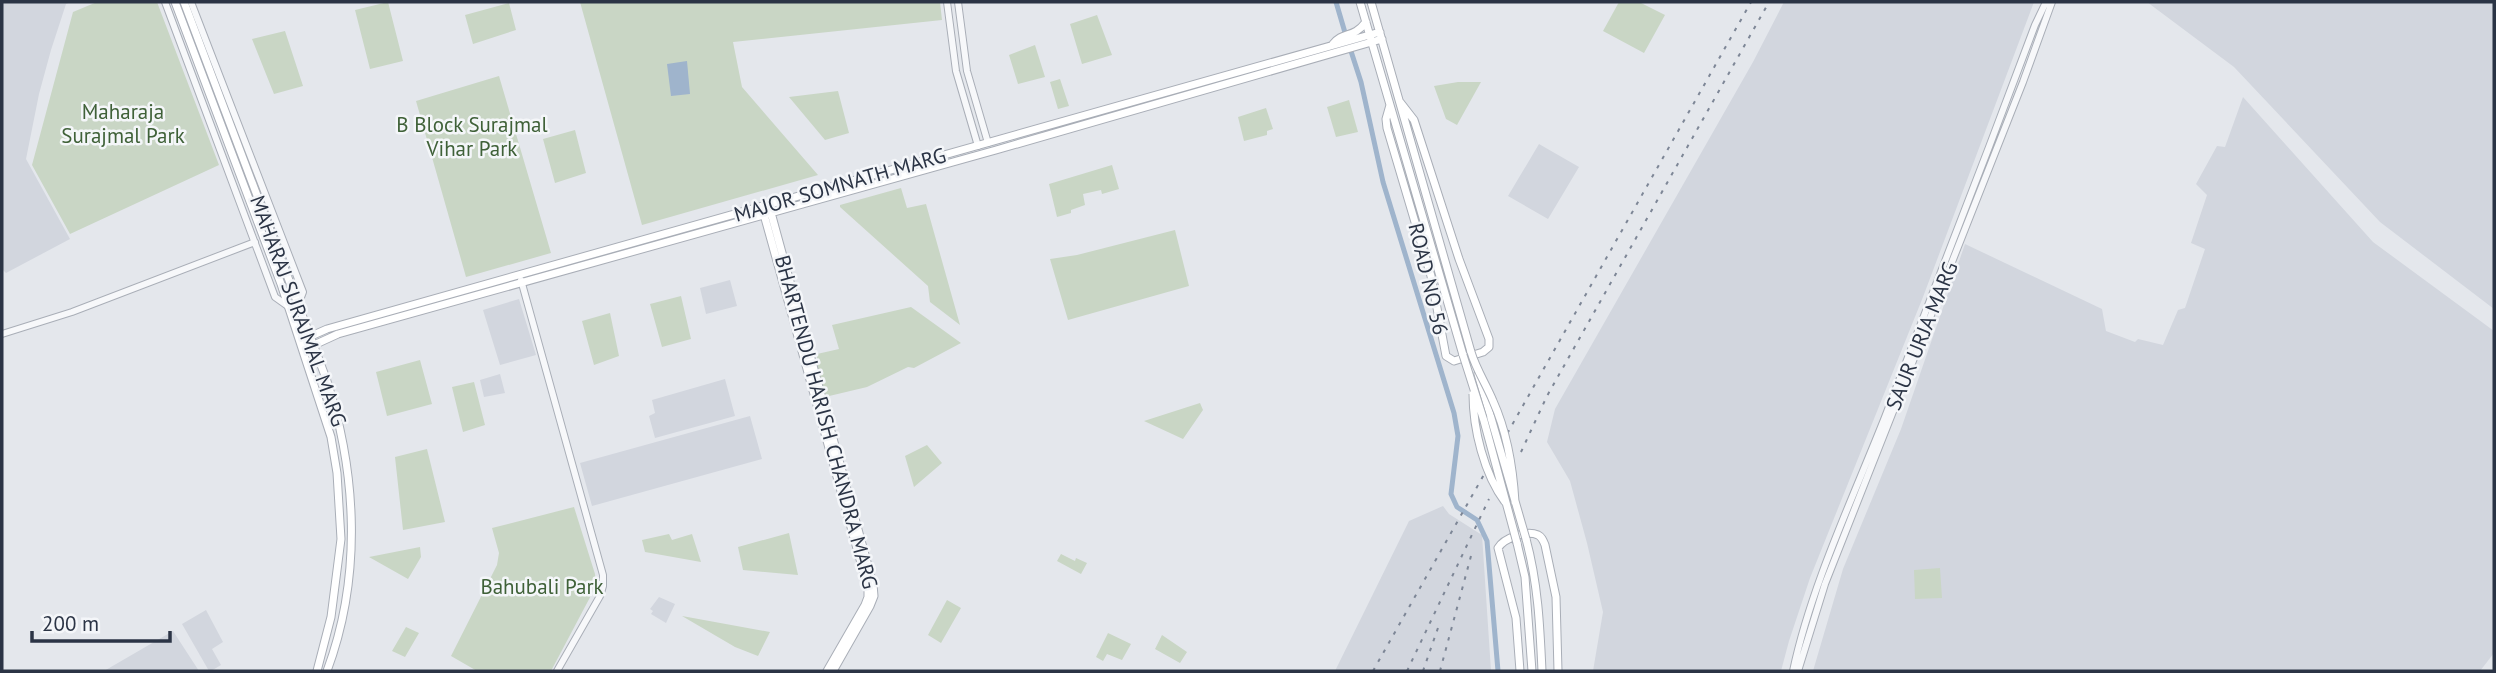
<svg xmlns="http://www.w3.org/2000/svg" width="2496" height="673" viewBox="0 0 2496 673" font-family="'PT Sans',sans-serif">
<rect width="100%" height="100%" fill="#e4e7ec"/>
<path fill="#d2d6de" d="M2,2H71L66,4L51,50L39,94L26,159L70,239L6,273L2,269Z
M1784,2H2034L1923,297L1810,578L1789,641L1781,671H1593L1603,612L1587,543L1570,481L1547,442L1555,409L1753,62Z
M2147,2H2494V309L2380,222L2234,67Z
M2243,97L2373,242L2494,331V653L2480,671H1813L1843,569L1901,429L1965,244L2102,309L2106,331L2135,342L2138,339L2163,345L2178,310L2185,308L2205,249L2191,243L2207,195L2196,184L2217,146L2225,147Z
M1539,144L1579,167L1548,219L1508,196Z
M730,280L737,306L706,314L700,288Z
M519,299L536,355L500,365L483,310Z
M500,374L505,393L484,397L480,380Z
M725,379L735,416L655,438L649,416L655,413L652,400Z
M750,416L762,459L592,506L580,463Z
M1443,506L1449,514L1482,535L1491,671H1335L1409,521Z
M659,597L675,604L666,623L651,614L653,611L650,609Z
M206,610L223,642L212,649L221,665L211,671H209L182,624Z
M173,631L199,671H104Z"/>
<path fill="#c9d6c5" d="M97,2H157L219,165L70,234L32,165L73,12Z
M388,2L403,61L370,69L355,10Z
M580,2H940L942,20L733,42L742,87L818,175L642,225Z
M1619,2H1639L1665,15L1644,53L1603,31Z
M509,3L516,30L473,44L465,15Z
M1097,15L1112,55L1082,64L1070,24Z
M285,31L303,86L274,94L252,39Z
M1035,45L1045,77L1018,84L1009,55Z
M499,76L551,253L466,277L416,101Z
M1060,79L1069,106L1058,109L1050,82Z
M1458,82H1481L1457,125L1446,119L1434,86Z
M838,91L849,133L825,140L789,97Z
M1349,100L1358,132L1336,137L1327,107Z
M1266,108L1273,129L1267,131V135L1244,141L1238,117Z
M575,130L586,173L555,183L543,139Z
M1112,165L1119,189L1102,194L1101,190L1083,194L1085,205L1071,210V213L1057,217L1049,184Z
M901,188L907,208L926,204L960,325L930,302L928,286L840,207V205Z
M1175,230L1189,286L1068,320L1050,259L1077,255Z
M681,296L691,339L662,347L650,304Z
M911,307L961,343L914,368L908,367L867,387L825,397L817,364V354L839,349L832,325Z
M610,313L619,356L594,365L582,321Z
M420,360L432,404L387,416L376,372Z
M474,382L485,425L463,432L452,387Z
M1200,403L1203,410L1183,439L1144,421Z
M927,445L942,463L914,487L905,456Z
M427,449L445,522L403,530L395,457Z
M574,507L595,574L596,586L551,671H477L451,656L497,565L499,553L492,528Z
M789,533L798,575L743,570L738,547Z
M669,534L672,540L692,534L701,562L645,552L642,540Z
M420,547L421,557L408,579L369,557Z
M1061,554L1075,561L1076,558L1087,563L1081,574L1057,561Z
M1940,568L1942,598L1915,599L1914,570Z
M947,600L961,608L941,643L928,635Z
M682,616L770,632L758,656L735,647Z
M406,627L419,633L405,657L392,651Z
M1108,633L1131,644L1122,660L1107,654L1103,661L1096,657Z
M1162,635L1187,652L1180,663L1155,649Z"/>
<path fill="#9fb4cc" d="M687,61L690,94L671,96L667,64Z"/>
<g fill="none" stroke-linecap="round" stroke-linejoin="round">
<path stroke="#9fb4cc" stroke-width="5" d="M1336,2L1346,36
M1349,45L1361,82L1383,182L1454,413L1458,436L1451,494L1457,507L1477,520L1487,541L1498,671"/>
<defs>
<path id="tertiary" d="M165,2L275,297L289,307
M191,2L303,292L298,305
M947,2L956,71L978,146
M958,2L967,71L988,143
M521,280L603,575V586L600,596L557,671
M2,334L72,312L255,242
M1793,671C1811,586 1853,498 1885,417C1936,286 1986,156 2035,25L2046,2
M1798,671L1825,584L2023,82L2052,2"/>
<path id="secondary" d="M175,2L281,284L331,437L337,473L341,539L331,617L317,671
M184,2L327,381C357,475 362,577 327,671
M1360,2L1463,355
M1371,2L1471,352
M1333,44C1343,31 1353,39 1366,22
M1390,105L1386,119L1387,128L1431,276L1446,356L1454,361L1483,352L1489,347V339L1459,259L1414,120L1400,102
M770,209L873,584L874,596L870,606L833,671
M763,211L868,588V597L865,605L827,671
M300,341L327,329L1380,32
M303,350L338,334L996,150L1382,39
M1478,374L1491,418
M1526,539C1538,583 1540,626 1542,671
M1517,543L1525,577L1532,671
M1520,671L1516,618L1498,548C1504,538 1526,530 1538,535C1542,537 1543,540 1545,545L1556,597L1558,671"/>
</defs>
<use href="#tertiary" stroke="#a9aeb7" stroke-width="8"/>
<use href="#secondary" stroke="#a9aeb7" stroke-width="9"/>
<use href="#tertiary" stroke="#f7f8fa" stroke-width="6"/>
<use href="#secondary" stroke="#fff" stroke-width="7"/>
<path stroke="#7d8696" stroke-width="2" stroke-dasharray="3.5 7" stroke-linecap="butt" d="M1521,452L1547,396L1769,2
M1373,671L1751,2
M1407,671L1489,499
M1423,671L1439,625
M1440,671L1471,556"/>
<defs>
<path id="secondary-bridge" d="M1471,352C1476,369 1486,384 1493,401C1507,432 1513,468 1515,502
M1463,355L1484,421L1517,543
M1473,394C1473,429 1484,474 1505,502
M1491,418L1526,539"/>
</defs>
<use href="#secondary-bridge" stroke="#a9aeb7" stroke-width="9" stroke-linecap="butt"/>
<use href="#secondary-bridge" stroke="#fff" stroke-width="7"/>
</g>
<g text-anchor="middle" stroke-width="5" stroke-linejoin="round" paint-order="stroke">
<g font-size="21" fill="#3f6138" stroke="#f4f6f9">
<text x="123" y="119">Maharaja<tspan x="123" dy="24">Surajmal Park</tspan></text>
<text x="472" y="132">B Block Surajmal<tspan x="472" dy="24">Vihar Park</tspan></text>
<text x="542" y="594">Bahubali Park</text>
</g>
<g font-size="21" fill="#2b3445" stroke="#f4f6f9">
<text transform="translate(840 185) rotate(-16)" y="7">MAJOR SOMNATH MARG</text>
<text transform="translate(1428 279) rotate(77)" y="7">ROAD NO 56</text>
<text transform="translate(298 311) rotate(70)" y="7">MAHARAJ SURAJMAL MARG</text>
<text transform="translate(1922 336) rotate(-68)" y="7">SAUR URJA MARG</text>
<text transform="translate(826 422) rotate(75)" y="7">BHARTENDU HARISH CHANDRA MARG</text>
</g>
</g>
<rect width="2496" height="673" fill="none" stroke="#2b3445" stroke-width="7"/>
<path d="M32 631v10h138v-10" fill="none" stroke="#2b3445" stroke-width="3.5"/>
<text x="42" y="631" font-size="21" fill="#2b3445" stroke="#f4f6f9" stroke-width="5" paint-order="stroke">200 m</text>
</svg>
